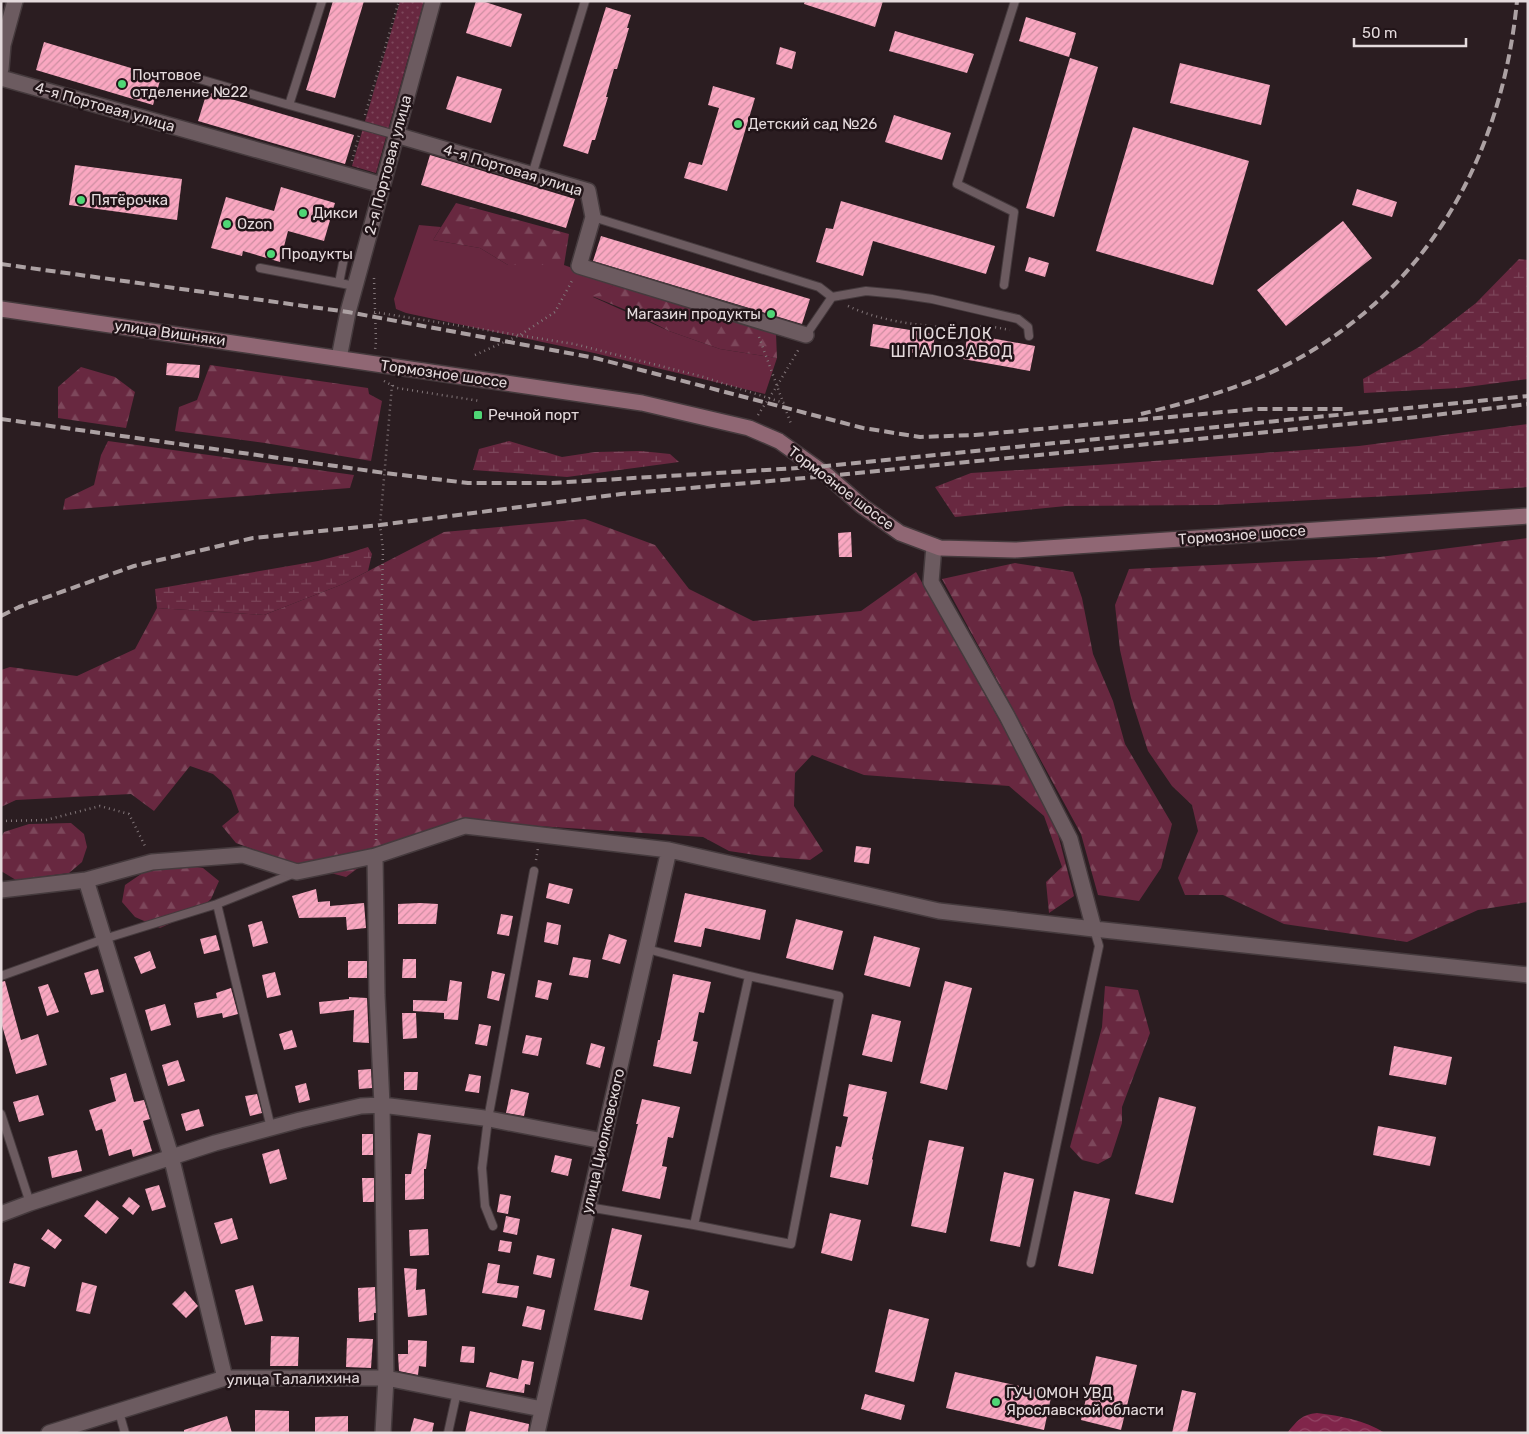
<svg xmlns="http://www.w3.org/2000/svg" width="1529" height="1434" viewBox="0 0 1529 1434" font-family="Rubik,sans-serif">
<defs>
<pattern id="forest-firs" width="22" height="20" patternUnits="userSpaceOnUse" patternTransform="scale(1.25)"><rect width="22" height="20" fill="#682840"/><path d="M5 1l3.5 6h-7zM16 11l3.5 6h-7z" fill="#7d475b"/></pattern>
<pattern id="wetland-marsh" width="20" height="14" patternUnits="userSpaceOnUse" patternTransform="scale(1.25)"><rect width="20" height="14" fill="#682840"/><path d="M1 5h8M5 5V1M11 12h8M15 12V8" fill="none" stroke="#7d475b"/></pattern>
<pattern id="park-dots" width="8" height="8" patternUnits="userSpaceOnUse" patternTransform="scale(1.25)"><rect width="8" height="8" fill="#682840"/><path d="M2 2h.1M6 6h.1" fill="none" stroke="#7d475b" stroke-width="1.8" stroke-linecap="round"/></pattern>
<pattern id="water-waves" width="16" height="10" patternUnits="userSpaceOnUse" patternTransform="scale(1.25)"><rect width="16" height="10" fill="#80254a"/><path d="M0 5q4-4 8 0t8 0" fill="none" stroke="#924464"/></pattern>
<pattern id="building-hatch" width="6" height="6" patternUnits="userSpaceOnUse" patternTransform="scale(1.25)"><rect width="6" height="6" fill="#faa7c1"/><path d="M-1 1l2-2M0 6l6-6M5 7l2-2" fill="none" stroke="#cc8ea1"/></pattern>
</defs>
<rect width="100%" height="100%" fill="#2b1d21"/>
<path fill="#682840" d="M419,225L441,227L433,240L480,248L508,265H564L617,284L593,297L669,331L720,349L777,358L765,394L594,353L406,313L396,309L394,299Z"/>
<path fill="url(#forest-firs)" d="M456,203L569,234L564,265H508L480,248L433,240Z
M617,284L776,334L777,358L720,349L669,331L638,315L592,296Z
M210,365L368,388L369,394L382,401L371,461L265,443L175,431L179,407L197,400Z
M81,367L115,377L135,392L126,428L58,418V387Z
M108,441L354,475L350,488L63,510L65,499L94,485L101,455Z
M585,519L655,545L689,589L753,621L861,611L916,572L1028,771L1052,811L1074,896L1049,913L1046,882L1062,867L1044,816L1009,786L864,775L812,755L795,773L794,806L823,851L810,860L762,856L729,851L703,837L463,821L389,845L346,877L292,863L236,843L222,826L239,812L231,790L213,774L190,766L154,811L131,794L16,800L1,807V670L10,667L77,676L135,649L157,608L264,615L343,584L444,532Z
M1528,538V902L1478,910L1407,942L1284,924L1223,895H1185L1178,878L1198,831L1192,805L1172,786L1148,751L1131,698L1120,650L1115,605L1129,569L1380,557Z
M1015,563L1073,572L1082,598L1093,654L1113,701L1125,744L1172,824L1161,868L1139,901L1098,895L1081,834L942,579Z
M71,823L84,834L87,847L82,862L69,873L16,880L1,871V838L4,832L29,824Z
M179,864L203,868L219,881L211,899L198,911L160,928L135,917L122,902L125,885L144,872Z
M1105,986L1138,990L1150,1033L1122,1107V1123L1111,1157L1098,1164L1082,1160L1070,1147L1102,1027Z"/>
<path fill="url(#wetland-marsh)" d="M1519,259L1528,260V379L1459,388L1364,393L1363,379L1419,347L1476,303Z
M1528,424V487L1429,494L1214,505L1066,506L955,517L935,487L971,473L1113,464L1359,446Z
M509,441L562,457L595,452L641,451L670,454L679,462L567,477L473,470L479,449Z
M368,547L372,554L368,571L343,584L264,615L157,608L155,589L318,561L349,553Z"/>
<path fill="url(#park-dots)" d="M400,1H424L376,173L352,166Z"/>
<path fill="url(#water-waves)" d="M1317,1413C1341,1416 1364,1420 1385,1433H1287C1296,1422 1302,1414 1317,1413Z"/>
<path fill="url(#building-hatch)" d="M333,1H364L335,98L306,90Z
M476,1H482L522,14L511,47L466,33Z
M805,1H883L875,27L804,4Z
M606,7L631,15L627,28H629L617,69H614L606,97H608L595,140H592L588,154L563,146Z
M1026,17L1076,33L1069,57L1019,41Z
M895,31L974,54L967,73L889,51Z
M44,42L161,77L153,105L36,70Z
M780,47L796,52L792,69L776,64Z
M1070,58L1098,67L1054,217L1026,208Z
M1180,63L1270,85L1261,125L1170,103Z
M457,76L502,89L491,123L446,109Z
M713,86L755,98L727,191L684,178L689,162L702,165L719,108L708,105Z
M207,92L354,135L345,164L198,121Z
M894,115L951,133L942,160L885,142Z
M1133,127L1249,161L1213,285L1096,251Z
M430,155L575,199L566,228L421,185Z
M75,165L182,179L177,220L69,205Z
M281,187L335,203L324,241L288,231L280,262L243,251L242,256L211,248L226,197L274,211Z
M1357,189L1397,202L1392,217L1352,205Z
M841,201L995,246L986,274L873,241L863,276L816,262L826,228L833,229Z
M1343,221L1372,258L1286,326L1257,290Z
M601,236L810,299L802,324L593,261Z
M1029,257L1049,263L1045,277L1025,271Z
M873,324L935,334L932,356L870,346Z
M968,334L1035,346L1030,371L963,359Z
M167,363L200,365L199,378L166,375Z
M851,532L852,557H839L838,533Z
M856,846L871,848L869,864L854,862Z
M549,883L573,889L569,904L546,898Z
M316,889L318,902L330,901V906L364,903L366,928L347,930L346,917L299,918L292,896Z
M685,893L766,910L760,940L705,928L701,947L674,942Z
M420,903L438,904L436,924H398V904Z
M501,914L513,916L509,936L497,934Z
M796,919L843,931L833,970L786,958Z
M262,921L268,943L253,947L248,925Z
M547,922L561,925L558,945L544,942Z
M609,934L627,940L620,964L602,959Z
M216,935L220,950L204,954L200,939Z
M874,936L920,948L910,987L864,975Z
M150,951L156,968L141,974L134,957Z
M573,957L591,960L588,978L569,975Z
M403,959H416V978H402Z
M348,961H367V978H348Z
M98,969L104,992L91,995L84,973Z
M492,971L505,974L499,1001L487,998Z
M275,972L281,995L267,998L262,975Z
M673,974L711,982L704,1013L699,1012L693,1041L698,1042L691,1074L653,1066L658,1040H660Z
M450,980L462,982L458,1020L444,1019V1013L413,1011V1000L447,1001Z
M538,980L552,983L548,1000L535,997Z
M5,981L21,1040L38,1034L47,1065L16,1074L1,1022V982Z
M945,981L972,988L947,1090L920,1083Z
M48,984L59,1012L47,1016L38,987Z
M231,988L238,1014L223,1018L222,1013L197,1018L194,1003L217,998L216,993Z
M349,997L367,998L369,1043L353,1042L354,1010L320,1014L319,1002L349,999Z
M165,1004L171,1025L151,1031L145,1010Z
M402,1013H416L417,1038L403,1039Z
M872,1014L901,1021L892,1062L862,1055Z
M479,1024L491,1026L487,1046L475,1044Z
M292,1030L297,1047L284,1050L279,1034Z
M526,1035L542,1038L538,1056L522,1053Z
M591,1043L605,1047L600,1068L586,1064Z
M1394,1046L1452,1057L1446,1085L1389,1075Z
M178,1060L185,1081L168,1086L162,1065Z
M371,1069L372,1088L359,1089L358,1070Z
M404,1072H418L417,1090H404Z
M126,1073L134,1102L144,1100L150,1119L143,1121L152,1151L133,1157L131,1149L109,1156L102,1129L96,1131L89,1110L116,1101L110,1078Z
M469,1074L481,1076L479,1093L465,1091Z
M306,1083L310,1100L299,1103L295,1086Z
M849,1084L887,1092L872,1159L873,1160L868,1185L830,1177L836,1146L841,1147L848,1117L843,1116Z
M511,1089L529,1093L524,1116L506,1113Z
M257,1094L262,1113L250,1116L245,1096Z
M38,1095L44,1115L19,1122L13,1102Z
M1159,1097L1196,1107L1173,1203L1135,1194Z
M642,1099L680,1107L673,1138L668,1137L662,1166L667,1167L660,1199L622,1191L638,1124H636Z
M199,1109L204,1126L186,1131L181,1114Z
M1378,1126L1436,1137L1430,1166L1373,1155Z
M418,1133L431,1135L426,1169H424V1199L405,1200V1174H411Z
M362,1134H373V1155H362Z
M929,1140L964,1147L946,1233L911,1226Z
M279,1149L287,1179L270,1184L262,1154Z
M77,1150L82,1171L52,1178L48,1157Z
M555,1155L572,1159L568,1176L551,1172Z
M1004,1172L1034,1179L1020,1247L990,1241Z
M362,1178H374V1202H363Z
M159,1185L166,1207L152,1211L145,1189Z
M1074,1191L1110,1199L1093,1274L1058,1266Z
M500,1194L511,1196L508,1214L497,1212Z
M129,1197L140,1206L133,1215L122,1206Z
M97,1200L119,1218L106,1234L84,1216Z
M830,1213L861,1220L852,1261L821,1253Z
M506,1216L520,1219L517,1235L503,1232Z
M232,1218L238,1239L221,1244L214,1223Z
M612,1228L642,1235L630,1286L649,1291L642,1320L594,1310Z
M48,1229L62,1240L55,1249L41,1239Z
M428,1229L429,1255L410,1256L409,1230Z
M500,1240L512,1242L510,1253L498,1251Z
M537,1255L555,1259L551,1278L533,1274Z
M14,1263L30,1267L25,1287L9,1283Z
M488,1263L500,1265L497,1283L519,1286L517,1298L482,1293Z
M404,1268L417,1269L416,1290L425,1289L427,1315L408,1317Z
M82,1282L97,1286L90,1314L76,1311Z
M253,1285L263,1321L245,1325L235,1290Z
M375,1287L376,1313H374V1320L359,1322L358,1288Z
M185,1291L198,1306L186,1318L172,1304Z
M527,1306L545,1310L541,1330L522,1326Z
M889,1309L929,1319L914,1382L875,1372Z
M271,1336L299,1337L298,1366H270Z
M347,1338L373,1339L371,1368L346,1367Z
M408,1340L427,1341L426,1367L419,1366L418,1375L399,1371L398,1354H408Z
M462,1346L475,1347L474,1363L460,1362Z
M1096,1356L1137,1365L1121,1430L1081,1420Z
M522,1360L534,1362L530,1385L525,1384L524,1393L486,1387L490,1372L518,1379Z
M955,1372L1052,1393L1044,1430L946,1408Z
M1182,1390L1196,1393L1187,1433H1172Z
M865,1394L905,1405L901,1420L861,1409Z
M255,1410L289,1411V1433H255Z
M470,1411L529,1424L528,1433H465Z
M227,1416L232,1433H184V1430Z
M348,1416V1433H315V1417Z
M414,1418L434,1423L432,1433H410Z"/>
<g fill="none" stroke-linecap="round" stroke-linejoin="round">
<defs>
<path id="lane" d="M322,1L289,105L396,135
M189,76L289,105
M532,175L585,1
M593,217L819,287L832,297
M260,268L355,286
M339,283L344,258
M1004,285L1014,212L957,184L1015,1
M806,335L832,297L866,291L898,294L932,299L1018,319L1028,327L1029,336
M1,976L104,939L217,904
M1,1114L30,1203
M271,1128L217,904L295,873
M588,1207L694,1225L749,976L647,949
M694,1225L791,1244L839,996L749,976
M493,1226L485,1206L482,1168L488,1119L534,871
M1031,1263L1099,946L1094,929
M119,1412L125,1433
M448,1433L457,1392"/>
<path id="street" d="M1,69L3,45L15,1
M1,78L382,185
M396,135L588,191L593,217L579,266L806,335
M339,358L348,312L433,1
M934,546L931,582L1007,716L1070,839L1094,929
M375,856L377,995L382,1105L386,1378L383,1433
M86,880L171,1156L225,1378
M1,890L86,880L152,862L243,855L297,872L375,856L465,826L669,850L939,911L1094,929L1528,975
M1,1214L30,1203L215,1143L300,1120L361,1106L382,1105L484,1118L603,1141
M49,1433L225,1378H386L542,1409
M537,1433L669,850"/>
<path id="secondary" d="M1,309L642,403L749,428L779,441L828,476L862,506L900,533L940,548L1015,550L1528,516"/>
</defs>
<use href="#lane" stroke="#453a3d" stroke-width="10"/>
<use href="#street" stroke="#453a3d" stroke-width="18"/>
<use href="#secondary" stroke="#453a3d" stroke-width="18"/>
<path stroke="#827679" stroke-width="2.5" stroke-dasharray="1 4" stroke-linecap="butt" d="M365,115L399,1
M352,161L359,135
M374,278L376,342L375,350
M848,306C882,322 922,326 959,328C969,328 980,326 990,327C997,327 1003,329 1010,330
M374,312L574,344L700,376L784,403
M759,337L791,424
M475,355L520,335L555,312L573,279
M384,381L397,388L480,401
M758,415L777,386L800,347
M1,821L46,820L100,806L129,814L146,848
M376,840L383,549L380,525L392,385
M536,860L538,848"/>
<use href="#lane" stroke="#6c5b60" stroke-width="8"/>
<use href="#street" stroke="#6c5b60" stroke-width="15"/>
<use href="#secondary" stroke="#906774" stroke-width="15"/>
<path stroke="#aca1a3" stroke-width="4" stroke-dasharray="10 5" stroke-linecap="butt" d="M1,264L348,312L595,358L863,428L920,437L975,435L1256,409H1343
M1141,414C1193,401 1246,387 1294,361C1431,286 1502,154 1517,1
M1,419L385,473L468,483H552L815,467L1528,396
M1,616L19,607L134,566L253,538L380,525L621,494L828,476L1418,417L1528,404"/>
</g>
<g fill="#4fd675" stroke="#211418" stroke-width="2">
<circle cx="122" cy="84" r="5"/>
<circle cx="738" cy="124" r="5"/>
<circle cx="81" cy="200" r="5"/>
<circle cx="303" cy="213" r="5"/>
<circle cx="227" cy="224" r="5"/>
<circle cx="271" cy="254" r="5"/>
<circle cx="771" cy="314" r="5"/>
<rect x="473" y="410" width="10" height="10" rx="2.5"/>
<circle cx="996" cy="1402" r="5"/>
</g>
<g text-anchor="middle" stroke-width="5" stroke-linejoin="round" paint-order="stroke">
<g font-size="15" fill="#e4dadc" stroke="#211418" text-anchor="start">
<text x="132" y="80">Почтовое<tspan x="132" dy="17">отделение №22</tspan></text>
<text x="748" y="129">Детский сад №26</text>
<text x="91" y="205">Пятёрочка</text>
<text x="313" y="218">Дикси</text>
<text x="237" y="229">Ozon</text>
<text x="281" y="259">Продукты</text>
<text x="761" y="319" text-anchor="end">Магазин продукты</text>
<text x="488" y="420">Речной порт</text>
<text x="1006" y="1398">ГУЧ ОМОН УВД<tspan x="1006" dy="17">Ярославской области</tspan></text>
</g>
<g font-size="15" fill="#e4dadc" stroke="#211418">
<text transform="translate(105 107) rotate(16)" y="5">4-я Портовая улица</text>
<text transform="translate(388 165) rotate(-75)" y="5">2-я Портовая улица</text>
<text transform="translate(513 170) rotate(17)" y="5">4-я Портовая улица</text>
<text transform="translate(170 333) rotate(8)" y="5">улица Вишняки</text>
<text transform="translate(444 374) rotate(8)" y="5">Тормозное шоссе</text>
<text transform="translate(841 488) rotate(37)" y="5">Тормозное шоссе</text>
<text transform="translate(1242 535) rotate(-4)" y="5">Тормозное шоссе</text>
<text transform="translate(603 1141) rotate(-77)" y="5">улица Циолковского</text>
<text transform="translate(293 1379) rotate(-1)" y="5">улица Талалихина</text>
</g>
<g font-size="16" letter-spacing="1" fill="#e4dadc" stroke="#211418">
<text x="952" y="339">ПОСЁЛОК<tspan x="952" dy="18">ШПАЛОЗАВОД</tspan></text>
</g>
</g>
<rect width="1529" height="1434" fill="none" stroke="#e4dadc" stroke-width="5"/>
<path d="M1354 38v8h112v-8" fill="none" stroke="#e4dadc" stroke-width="2.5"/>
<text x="1362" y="38" font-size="15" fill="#e4dadc" stroke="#211418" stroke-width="4" paint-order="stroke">50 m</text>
</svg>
